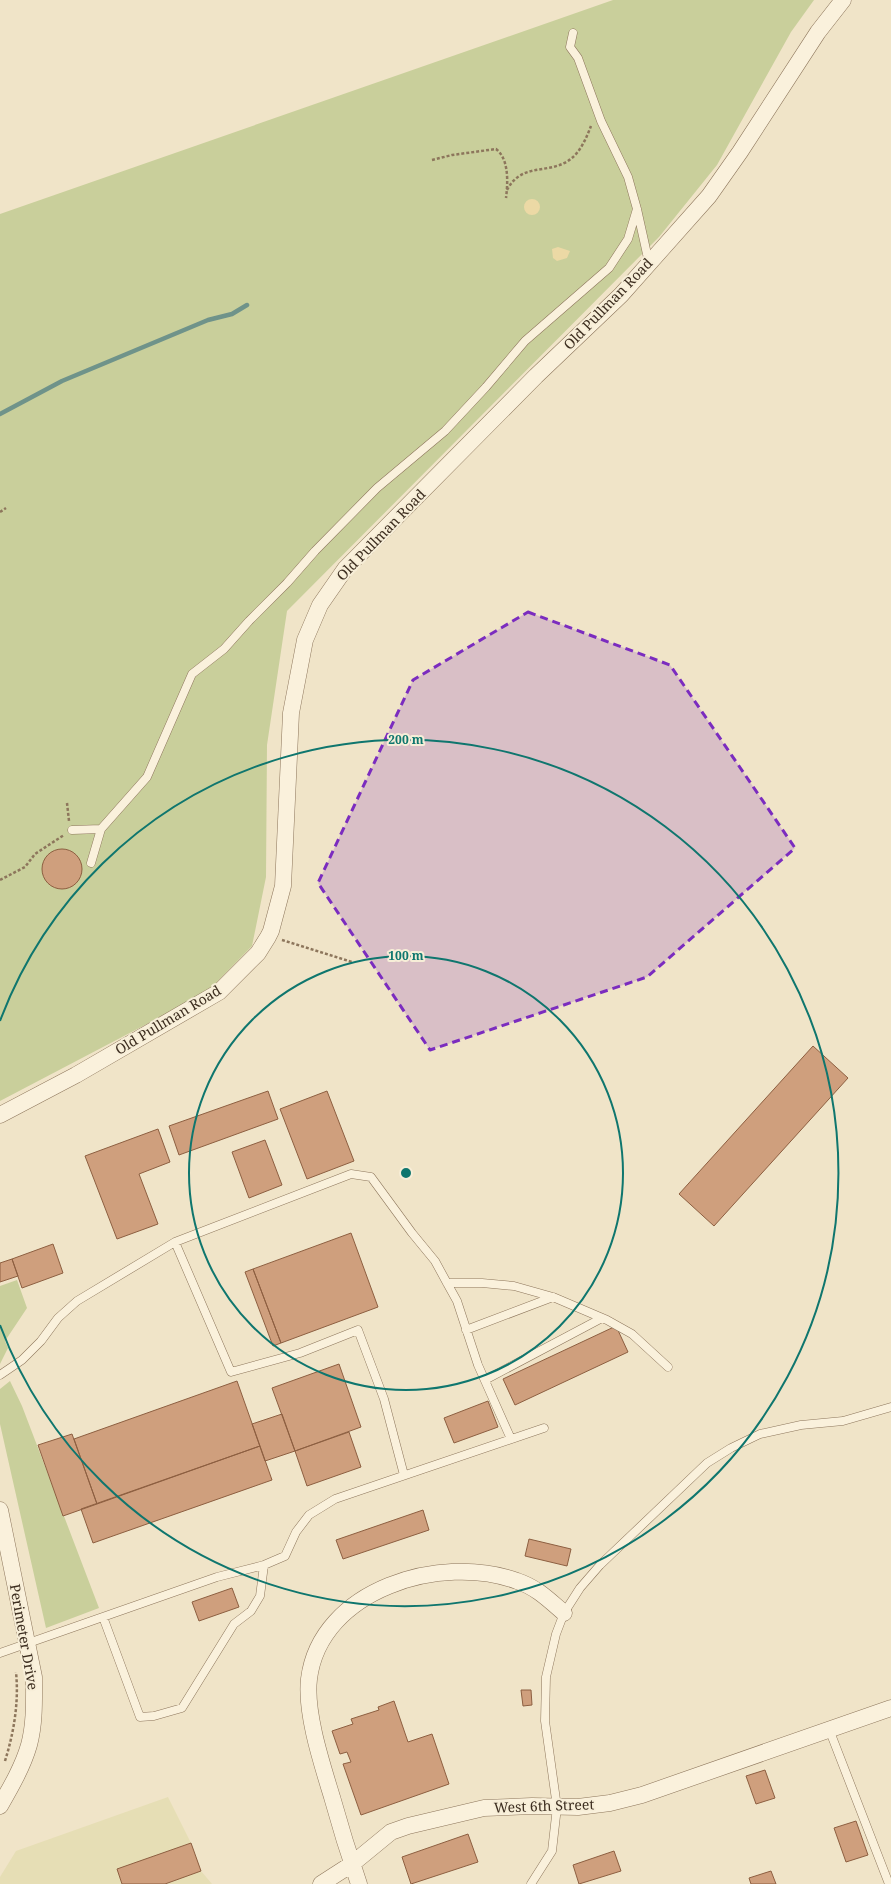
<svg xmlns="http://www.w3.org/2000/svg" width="891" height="1884" viewBox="0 0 891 1884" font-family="'Noto Serif',serif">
<rect width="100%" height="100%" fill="#f0e4c8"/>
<path fill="#e6deb5" d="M168,1797L191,1843L201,1871L212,1884H0V1877L16,1851Z"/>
<path fill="#c9cf9b" d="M613,0H814L791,32L717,165L659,237L287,611L267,745L266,877L252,946L206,993L0,1101V214Z
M17,1280L27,1308L5,1341L8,1348L0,1364V1286Z
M10,1381L22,1406L99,1608L46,1628L0,1424V1389Z"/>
<path fill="#ecd9a5" d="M524 207a8 8 0 1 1 16 0a8 8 0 1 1-16 0Z
M558,247L570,251L567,258L557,261L553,258L552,249Z"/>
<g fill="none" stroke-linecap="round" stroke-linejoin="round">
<path stroke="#6f938a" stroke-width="4.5" d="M0,414L62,381L208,320L232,314L247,305"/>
</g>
<path fill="#cf9f7d" stroke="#8d5f41" d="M42 869a20 20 0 1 1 40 0a20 20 0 1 1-40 0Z
M813,1046L848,1078L714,1226L679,1194Z
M268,1091L278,1119L179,1155L169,1126Z
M327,1091L354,1161L307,1179L280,1109Z
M158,1129L170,1162L139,1174L158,1224L117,1239L85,1156Z
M265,1140L282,1185L249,1198L232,1152Z
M351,1233L378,1307L281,1343L253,1269Z
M53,1244L63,1273L22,1288L12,1259Z
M12,1259L18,1276L0,1282V1263Z
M253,1269L281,1343L273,1346L245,1272Z
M616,1326L628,1352L515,1405L503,1379Z
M339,1364L361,1427L295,1451L272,1388Z
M237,1381L260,1446L97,1504L74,1439Z
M488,1401L498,1427L454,1443L444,1418Z
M282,1414L295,1451L265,1461L252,1424Z
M349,1432L361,1467L307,1486L295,1451Z
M72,1434L97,1504L63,1516L38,1445Z
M260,1446L272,1480L93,1543L81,1509Z
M423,1510L429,1530L343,1559L336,1540Z
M529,1539L571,1549L567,1566L525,1556Z
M232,1588L239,1607L199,1621L192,1602Z
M521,1690H531L532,1705L523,1706Z
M394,1701L408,1742L432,1734L449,1784L361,1815L343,1764L351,1762L347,1752L340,1754L332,1731L353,1724L351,1719L379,1710L378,1707Z
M765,1770L775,1798L756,1804L746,1776Z
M856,1821L868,1855L846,1862L834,1828Z
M468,1834L478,1862L411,1884L402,1857Z
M191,1843L201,1871L165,1884H122L117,1869Z
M614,1851L621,1871L579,1884L573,1865Z
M771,1871L776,1884H751L749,1878Z"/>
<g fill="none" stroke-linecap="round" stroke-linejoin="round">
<defs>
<path id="service" d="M573,33L570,47L578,58L601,121L628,177L637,209L649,263
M72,830L101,829
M91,863L101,829L147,777L192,674L224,649L249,621L287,583L315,551L377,488L445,431L486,387L525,341L609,268L628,239L637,209
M175,1242L351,1174L371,1177L412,1233L435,1261L447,1283L457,1301L478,1365L511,1439
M447,1283H482L514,1286L553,1297L607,1320L632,1334L668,1367
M466,1330L553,1297
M0,1375L22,1360L41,1341L58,1318L77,1301L175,1242L231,1372L300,1353L358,1330L384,1399L404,1475
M485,1380L602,1318
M103,1617L140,1717L154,1716L182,1708L234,1624L251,1611L260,1596L264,1565
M0,1653L217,1577L264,1565L285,1556L296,1532L309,1515L335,1499L544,1428
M829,1729L889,1884
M531,1884L552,1851L557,1807L545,1721L546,1677L556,1634L564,1613L580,1588L600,1565L707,1463L731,1448L760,1434L801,1425L843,1421L891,1407"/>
<path id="minor" d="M0,1115L76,1075L219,992L258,953L268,937L271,931L283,886L291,713L305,640L320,605L345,569L536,376L621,295L709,196L740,152L818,32L843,0
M0,1510L34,1677C34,1699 35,1723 29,1745C23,1766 11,1787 0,1806
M321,1884L352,1864L391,1832L408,1826L484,1808L532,1806L578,1807L610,1803L642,1795L891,1708
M359,1884C349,1855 340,1826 332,1797C322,1764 305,1713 309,1679C320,1589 442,1553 517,1581C536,1587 549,1600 564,1613"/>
</defs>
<use href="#service" stroke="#8d765c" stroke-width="9"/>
<use href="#minor" stroke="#8d765c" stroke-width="17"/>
<path stroke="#8d765c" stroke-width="2.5" stroke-dasharray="3 2" stroke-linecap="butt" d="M432,160L452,155L496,149C509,159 508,182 506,198
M507,190C523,159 555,178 576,154C583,146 587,136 591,126
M0,512L6,508
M67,803L69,821
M0,880L25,867L35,854L64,835
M282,940L352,962
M5,1761C14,1732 19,1702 16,1672"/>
<use href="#service" stroke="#faf1dc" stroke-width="8"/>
<use href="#minor" stroke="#faf1dc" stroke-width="16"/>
</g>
<path fill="#7b2cbf" fill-opacity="0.2" stroke="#7b2cbf" stroke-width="3" stroke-dasharray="8 5" stroke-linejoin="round" d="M528,612L670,665L795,848L647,977L430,1050L318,883L413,680Z"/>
<g fill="none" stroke="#0f766e" stroke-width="2">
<circle cx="406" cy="1173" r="217"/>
<path d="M0 1021A433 433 0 1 1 0 1325"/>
</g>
<g text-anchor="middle" stroke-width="4" stroke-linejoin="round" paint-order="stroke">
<g font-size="14" fill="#3d2e20" stroke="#f7eed8">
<text transform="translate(608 304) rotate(-46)" y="5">Old Pullman Road</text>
<text transform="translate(381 535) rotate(-46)" y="5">Old Pullman Road</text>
<text transform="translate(168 1020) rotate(-31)" y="5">Old Pullman Road</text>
<text transform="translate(24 1637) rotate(80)" y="5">Perimeter Drive</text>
<text transform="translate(544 1806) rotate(-2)" y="5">West 6th Street</text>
</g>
</g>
<circle cx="406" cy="1173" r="6" fill="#0f766e" stroke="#f7eed8" stroke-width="2"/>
<g font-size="12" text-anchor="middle" font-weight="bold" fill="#0f766e" stroke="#f7eed8" stroke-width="4" stroke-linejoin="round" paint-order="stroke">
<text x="406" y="744">200 m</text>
<text x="406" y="960">100 m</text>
</g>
</svg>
